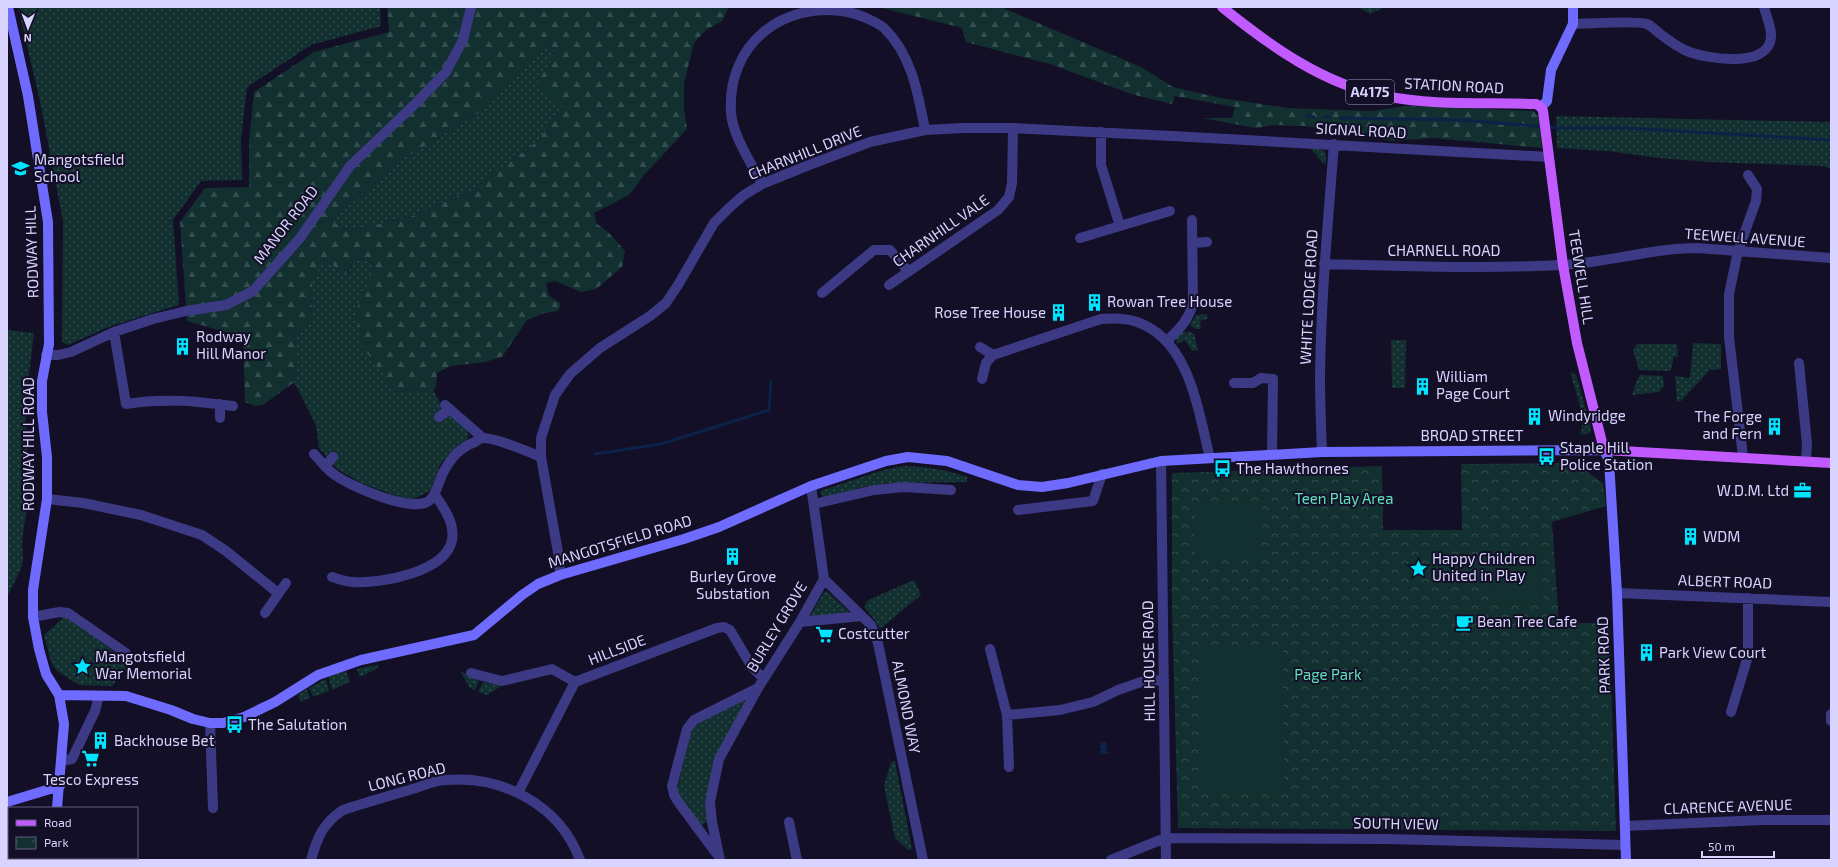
<svg xmlns="http://www.w3.org/2000/svg" width="1838" height="867" viewBox="0 0 1838 867" font-family="'Exo 2',sans-serif">
<defs>
<pattern id="grass-dots" width="8" height="8" patternUnits="userSpaceOnUse"><rect width="8" height="8" fill="#12302f"/><path d="M2 2h.1M6 6h.1" fill="none" stroke="#344d4e" stroke-width="1.8" stroke-linecap="round"/></pattern>
<pattern id="forest-firs" width="22" height="20" patternUnits="userSpaceOnUse"><rect width="22" height="20" fill="#12302f"/><path d="M5 1l3.5 6h-7zM16 11l3.5 6h-7z" fill="#344d4e"/></pattern>
<pattern id="cemetery-stones" width="16" height="16" patternUnits="userSpaceOnUse"><rect width="16" height="16" fill="#12302f"/><path d="M2 7V4a2 2 0 0 1 4 0v3zM10 15v-3a2 2 0 0 1 4 0v3z" fill="#344d4e"/></pattern>
<pattern id="park-crowns" width="20" height="18" patternUnits="userSpaceOnUse"><rect width="20" height="18" fill="#12302f"/><path d="M2 6a3 3 0 1 1 6 0M12 15a3 3 0 1 1 6 0" fill="none" stroke="#344d4e"/></pattern>
<pattern id="water-ripples" width="26" height="14" patternUnits="userSpaceOnUse"><rect width="26" height="14" fill="#0c2248"/><path d="M2 4q2-2 4 0t4 0M15 11q2-2 4 0t4 0" fill="none" stroke="#2f4163"/></pattern>
</defs>
<rect width="100%" height="100%" fill="#130f26"/>
<path fill="url(#grass-dots)" d="M18,7H380L381,26L311,45L247,87L241,140L242,180L201,181L173,220L179,305L111,326L68,345L62,342L63,221L40,101Z
M1358,7H1385L1370,14Z
M545,43L556,51L563,107L538,141L470,191L410,217L350,230L331,221L404,158L476,115Z
M1556,116L1831,122V169L1824,166L1709,162L1659,158L1608,151L1557,148Z
M1310,148L1323,150L1326,154V163L1324,164Z
M366,259L375,265L395,392L433,390L442,406L440,411C451,417 473,425 467,440L459,444L440,465L430,491L414,499L402,498L363,484L337,469L319,448L316,426L297,387L293,383L298,368L295,336L312,318C312,296 306,278 325,262L332,263L341,276L348,273L354,260Z
M1207,314V319L1200,321L1201,329H1196L1190,325L1196,315Z
M7,330L34,333L25,407L29,490L22,543L23,558L21,569L7,597Z
M1183,331L1188,333L1189,331L1194,334L1198,350L1192,351L1185,340L1177,344L1176,338Z
M1391,340H1406L1405,388H1392Z
M1693,343L1721,344V369L1710,370L1681,401L1677,402L1675,376L1690,378Z
M1637,344H1677L1678,357L1674,356L1671,371L1639,370L1633,350Z
M1570,372L1576,375L1591,428L1590,433L1580,435C1587,419 1575,390 1570,372Z
M1640,375L1663,376L1664,386L1659,392L1632,395L1636,382Z
M905,466C927,466 946,470 967,477V482L888,483L862,487L827,498L823,497L820,491L883,470Z
M914,580L921,595L880,629L874,619L864,607L868,600Z
M827,591L848,611L846,615L812,618L810,616L824,592Z
M65,616L130,663L112,686L79,685L57,671L51,662L44,635Z
M378,665V668L360,677L357,669Z
M346,671L350,682L332,690L328,675Z
M460,671L479,681L475,690L470,688Z
M326,679L329,691L313,697L309,688Z
M483,682L503,685L487,695L478,692Z
M307,689L310,698L300,702L298,695Z
M744,699L745,703L721,747L708,821L701,826L679,798L677,789L691,733L694,725Z
M895,761L912,849L908,850L895,838L884,786L891,762Z"/>
<path fill="url(#forest-firs)" fill-rule="evenodd" d="M387,7H729L722,21L706,30L694,43L684,83V109L687,129L645,174L629,195L594,213L596,223L609,233L625,251L622,267L596,289L581,292L555,281L546,283L549,296L561,304L558,311L544,313L527,320L502,357L485,362L451,366L437,373L436,387L433,390L396,392L362,346L356,311L375,265L366,259L354,260L347,273L341,276L332,263L325,262C307,278 312,297 312,319L295,336L298,368L293,383L263,405L255,406L245,402L243,337L187,321L180,222L205,188L249,187V140L254,92L314,52L389,32ZM546,43L556,51L537,84L563,107L538,141L470,191L410,217L350,230L331,221L404,158L476,115Z
M878,7H1001L1141,67L1173,87L1221,98L1288,108L1372,111L1405,106L1533,111L1539,116L1542,148L1433,138L1393,141L1305,126L1272,125L1256,128L1202,118H1232L1235,107L1175,96L1172,104L1131,94L1053,65L966,42L962,28Z"/>
<path fill="url(#cemetery-stones)" d="M7,813H9V858H49V860H7Z"/>
<path fill="url(#park-crowns)" d="M1584,463L1587,472L1603,483L1606,506L1552,522L1559,624L1609,622L1616,831L1178,828L1172,605V473L1382,466L1383,530H1462L1461,464Z"/>
<path fill="#12302f" d="M1262,503V559H1195V504Z
M1542,551L1543,603L1491,604L1490,552Z
M1200,648H1283L1284,792L1200,793Z"/>
<path fill="url(#water-ripples)" d="M1101,742H1106L1108,754H1100Z"/>
<g fill="none" stroke-linecap="round" stroke-linejoin="round">
<path stroke="#0c2248" stroke-width="3" d="M1307,116L1314,117
M1325,117H1330
M1340,118L1461,120L1560,128H1626L1831,140
M595,454L661,444L769,410L771,382"/>
<path stroke="#3d3a85" stroke-width="10" d="M1573,24C1590,24 1633,20 1647,24C1652,26 1655,30 1659,33C1668,40 1677,47 1687,51C1706,59 1769,69 1771,37C1772,28 1766,16 1764,7
M1101,132V165L1120,226
M762,184C752,164 732,135 731,112C727,45 782,0 848,12C858,14 877,22 884,28C912,55 918,94 925,130
M1080,238L1170,211
M1192,243L1207,242
M1324,264C1403,266 1482,269 1561,265C1607,263 1651,248 1697,248L1831,258
M889,285L998,210L1009,197L1012,183L1013,128
M822,293L874,250H890L908,271
M114,332L126,404C164,398 196,401 233,406
M1167,341C1179,329 1189,320 1193,303L1192,220
M980,347L993,355
M46,355H58L71,352L114,332L153,319L186,311L226,305L253,291L300,238L350,166L416,103L446,72L463,40L471,7
M1799,363L1807,444L1806,460
M982,379L986,363L993,355L1101,319C1113,318 1126,318 1137,322C1190,340 1198,411 1210,458
M1234,383H1253L1261,378L1273,379L1272,455
M220,404V418
M445,405L483,438
M439,417L450,409
M1322,452C1321,427 1320,401 1320,376C1321,298 1328,221 1334,144
M314,454C320,460 325,467 331,472C346,485 414,515 430,500C438,492 438,482 443,473C451,458 459,448 475,442C477,441 480,438 483,438C494,437 529,452 541,457
M1743,457L1729,337V294L1738,251L1756,201L1757,189L1748,175
M1161,461L1166,860
M325,466L333,457
M47,499L83,503L141,515L202,535L226,551L278,593
M814,504L874,490L904,487L951,490
M1018,510L1093,501L1102,474
M560,575L559,558L541,457V438L555,395L570,374L600,348L650,316L666,303L678,285L714,223L730,207L744,195L762,184L809,165L870,142L925,130L964,128H1013L1172,136L1549,157
M332,577C339,579 347,582 353,582C381,584 446,572 452,540C455,523 444,508 435,495
M824,579L871,625L878,643L923,860
M1617,593L1831,602
M265,613L286,583
M33,617L59,612L68,613L126,653
M800,622L862,616
M990,649L1007,715L1009,767
M471,673L502,681L552,669L575,682
M1731,712L1748,656V598
M1831,714V721
M1007,715L1060,710L1093,702L1118,690L1141,682L1164,680
M210,723L213,808
M62,761L72,759L95,711L99,696
M518,793L575,682L717,628L724,627L730,630L752,667L764,679
M789,822L797,860
M1625,826L1763,820H1831
M716,853L679,803L674,795L672,786L687,729L694,720L758,688
M311,860C317,838 323,823 343,810C367,802 392,795 416,788C425,785 436,780 446,780C502,775 560,805 580,860
M720,860L712,822L710,802L719,759L758,688L800,622L824,579L811,486
M1111,860L1165,838L1386,839L1625,845"/>
<path stroke="#6f6bff" stroke-width="10" d="M8,7L28,96L48,222L49,344L42,381V412L47,457V499L33,590V617L39,649L46,674L59,695L64,724L57,808
M1541,107L1547,101L1551,70L1573,24V7
M59,695L126,696L171,710L193,719L210,723H223L244,717L275,702L318,675L361,660L474,635L522,595L538,584L560,575L684,539L719,527L811,486L886,461L908,457L947,461L1018,485L1042,487L1068,483L1161,461L1179,460L1322,452L1604,450L1609,461L1617,593L1626,860
M7,802L60,786
M58,858V860"/>
<path stroke="#c25bff" stroke-width="10" d="M1222,7C1269,45 1324,85 1385,96C1434,106 1487,102 1536,104L1541,107L1543,111L1563,265L1577,343L1604,450L1831,463"/>
</g>
<defs>
<symbol id="school-bare" viewBox="-9 -9 18 18"><path d="M0-5L7-2L0 1L-7-2ZM-4 1L0 2.5L4 1V4Q0 6-4 4Z" fill="#00e5ff" stroke="#130f26" stroke-width="2.5" paint-order="stroke"/></symbol>
<symbol id="building-bare" viewBox="-9 -9 18 18"><path d="M-4-6H4V6H1V3H-1V6H-4ZM-2.5-4.3h1.7v1.8h-1.7ZM.8-4.3h1.7v1.8H.8ZM-2.5-1h1.7V.8h-1.7ZM.8-1h1.7V.8H.8Z" fill="#00e5ff" stroke="#130f26" stroke-width="2.5" paint-order="stroke"/></symbol>
<symbol id="bus-bare" viewBox="-9 -9 18 18"><path d="M-5-6H5V4H4V6H2V4H-2V6H-4V4H-5ZM-3.5-4V0h7V-4ZM-3.5 1.2v1.5H-2V1.2ZM2 1.2v1.5H3.5V1.2Z" fill="#00e5ff" stroke="#130f26" stroke-width="2.5" paint-order="stroke"/></symbol>
<symbol id="office-bare" viewBox="-9 -9 18 18"><path d="M-6-3h4V-5.5h4V-3h4V5H-6ZM-1-4.5V-3h2v-1.5ZM-6 0V1H6V0Z" fill="#00e5ff" stroke="#130f26" stroke-width="2.5" paint-order="stroke"/></symbol>
<symbol id="sight-bare" viewBox="-9 -9 18 18"><path d="M0-6L1.8-2.2L6-1.7L2.9 1.2L3.7 5.4L0 3.3L-3.7 5.4L-2.9 1.2L-6-1.7L-1.8-2.2Z" fill="#00e5ff" stroke="#130f26" stroke-width="2.5" paint-order="stroke"/></symbol>
<symbol id="cafe-bare" viewBox="-9 -9 18 18"><path d="M-5.5-4.5H6V0H3Q3 3.5 0 3.5H-2.5Q-5.5 3.5-5.5 0ZM3-3.2v2h1.7v-2ZM-6 4.5H4V6H-6Z" fill="#00e5ff" stroke="#130f26" stroke-width="2.5" paint-order="stroke"/></symbol>
<symbol id="supermarket-bare" viewBox="-9 -9 18 18"><path d="M-6-5.5h2.5l.6 2H6L4.5 2H-2.5L-4.4-4H-6ZM-1.5 3.2a1.3 1.3 0 1 0 .1 0ZM3 3.2a1.3 1.3 0 1 0 .1 0Z" fill="#00e5ff" stroke="#130f26" stroke-width="2.5" paint-order="stroke"/></symbol>
</defs>
<g fill-rule="evenodd">
<use href="#school-bare" x="8" y="156" width="25" height="25"/>
<use href="#building-bare" x="1082" y="290" width="25" height="25"/>
<use href="#building-bare" x="1046" y="300" width="25" height="25"/>
<use href="#building-bare" x="170" y="334" width="25" height="25"/>
<use href="#building-bare" x="1410" y="374" width="25" height="25"/>
<use href="#building-bare" x="1522" y="404" width="25" height="25"/>
<use href="#building-bare" x="1762" y="414" width="25" height="25"/>
<use href="#bus-bare" x="1534" y="444" width="25" height="25"/>
<use href="#bus-bare" x="1210" y="456" width="25" height="25"/>
<use href="#office-bare" x="1790" y="478" width="25" height="25"/>
<use href="#building-bare" x="1678" y="524" width="25" height="25"/>
<use href="#building-bare" x="720" y="544" width="25" height="25"/>
<use href="#sight-bare" x="1406" y="556" width="25" height="25"/>
<use href="#cafe-bare" x="1452" y="610" width="25" height="25"/>
<use href="#supermarket-bare" x="812" y="622" width="25" height="25"/>
<use href="#building-bare" x="1634" y="640" width="25" height="25"/>
<use href="#sight-bare" x="70" y="654" width="25" height="25"/>
<use href="#bus-bare" x="222" y="712" width="25" height="25"/>
<use href="#building-bare" x="88" y="728" width="25" height="25"/>
<use href="#supermarket-bare" x="78" y="746" width="25" height="25"/>
</g>
<g text-anchor="middle" stroke-width="4" stroke-linejoin="round" paint-order="stroke">
<rect fill="#130f26" stroke="#9e99be" stroke-width="1" x="1346" y="80" width="48" height="24" rx="3"/>
<g font-size="14" font-weight="bold" fill="#d9d4ff">
<text x="1370" y="97">A4175</text>
</g>
<g font-size="15" fill="#d9d4ff" stroke="#130f26">
<text transform="translate(1454 86) rotate(3)" y="5">STATION ROAD</text>
<text transform="translate(1361 131) rotate(3)" y="5">SIGNAL ROAD</text>
<text transform="translate(805 153) rotate(-22)" y="5">CHARNHILL DRIVE</text>
<text transform="translate(286 225) rotate(-52)" y="5">MANOR ROAD</text>
<text transform="translate(941 231) rotate(-35)" y="5">CHARNHILL VALE</text>
<text transform="translate(1745 238) rotate(4)" y="5">TEEWELL AVENUE</text>
<text x="1444" y="256">CHARNELL ROAD</text>
<text transform="translate(32 252) rotate(-92)" y="5">RODWAY HILL</text>
<text transform="translate(1581 277) rotate(81)" y="5">TEEWELL HILL</text>
<text transform="translate(1309 297) rotate(-87)" y="5">WHITE LODGE ROAD</text>
<text x="1472" y="441">BROAD STREET</text>
<text transform="translate(29 444) rotate(-90)" y="5">RODWAY HILL ROAD</text>
<text transform="translate(620 542) rotate(-17)" y="5">MANGOTSFIELD ROAD</text>
<text transform="translate(1725 582) rotate(2)" y="5">ALBERT ROAD</text>
<text transform="translate(777 627) rotate(-59)" y="5">BURLEY GROVE</text>
<text transform="translate(617 650) rotate(-21)" y="5">HILLSIDE</text>
<text transform="translate(1604 655) rotate(-92)" y="5">PARK ROAD</text>
<text transform="translate(1149 661) rotate(-91)" y="5">HILL HOUSE ROAD</text>
<text transform="translate(906 707) rotate(79)" y="5">ALMOND WAY</text>
<text transform="translate(407 777) rotate(-14)" y="5">LONG ROAD</text>
<text transform="translate(1728 807) rotate(-2)" y="5">CLARENCE AVENUE</text>
<text transform="translate(1396 824) rotate(1)" y="5">SOUTH VIEW</text>
</g>
<g font-size="15" fill="#d9d4ff" stroke="#130f26" text-anchor="start">
<text x="34" y="165">Mangotsfield<tspan x="34" dy="17">School</tspan></text>
<text x="1107" y="307">Rowan Tree House</text>
<text x="1046" y="318" text-anchor="end">Rose Tree House</text>
<text x="196" y="342">Rodway<tspan x="196" dy="17">Hill Manor</tspan></text>
<text x="1436" y="382">William<tspan x="1436" dy="17">Page Court</tspan></text>
<text x="1548" y="421">Windyridge</text>
<text x="1762" y="422" text-anchor="end">The Forge<tspan x="1762" dy="17">and Fern</tspan></text>
<text x="1560" y="453">Staple Hill<tspan x="1560" dy="17">Police Station</tspan></text>
<text x="1236" y="474">The Hawthornes</text>
<text x="1789" y="496" text-anchor="end">W.D.M. Ltd</text>
<text x="1703" y="542">WDM</text>
<text x="1432" y="564">Happy Children<tspan x="1432" dy="17">United in Play</tspan></text>
<text x="733" y="582" text-anchor="middle">Burley Grove<tspan x="733" dy="17">Substation</tspan></text>
<text x="1477" y="627">Bean Tree Cafe</text>
<text x="838" y="639">Costcutter</text>
<text x="1659" y="658">Park View Court</text>
<text x="95" y="662">Mangotsfield<tspan x="95" dy="17">War Memorial</tspan></text>
<text x="248" y="730">The Salutation</text>
<text x="114" y="746">Backhouse Bet</text>
<text x="91" y="785" text-anchor="middle">Tesco Express</text>
</g>
<g font-size="15" fill="#5fe0c0" stroke="#130f26">
<text x="1344" y="504">Teen Play Area</text>
<text x="1328" y="680">Page Park</text>
</g>
</g>
<rect width="1838" height="867" fill="none" stroke="#d9d4ff" stroke-width="16"/>
<rect x="8" y="807" width="130" height="52" fill="#130f26" stroke="#625e7d"/>
<rect x="16" y="820" width="20" height="6" fill="#c25bff" stroke="#625e7d"/>
<text x="44" y="827" font-size="12" fill="#d9d4ff">Road</text>
<rect x="16" y="837" width="20" height="12" fill="url(#park-crowns)" stroke="#625e7d"/>
<text x="44" y="847" font-size="12" fill="#d9d4ff">Park</text>
<g transform="translate(28 28) rotate(181)" stroke="#130f26" stroke-width="3" paint-order="stroke">
<path d="M0-3L7 15L0 10L-7 15Z" fill="#d9d4ff"/>
<text y="-6" font-size="11" font-weight="bold" text-anchor="middle" fill="#d9d4ff">N</text>
</g>
<path d="M1702 851v6h72v-6" fill="none" stroke="#d9d4ff" stroke-width="2"/>
<text x="1708" y="851" font-size="12" fill="#d9d4ff" stroke="#130f26" stroke-width="3" paint-order="stroke">50 m</text>
</svg>
